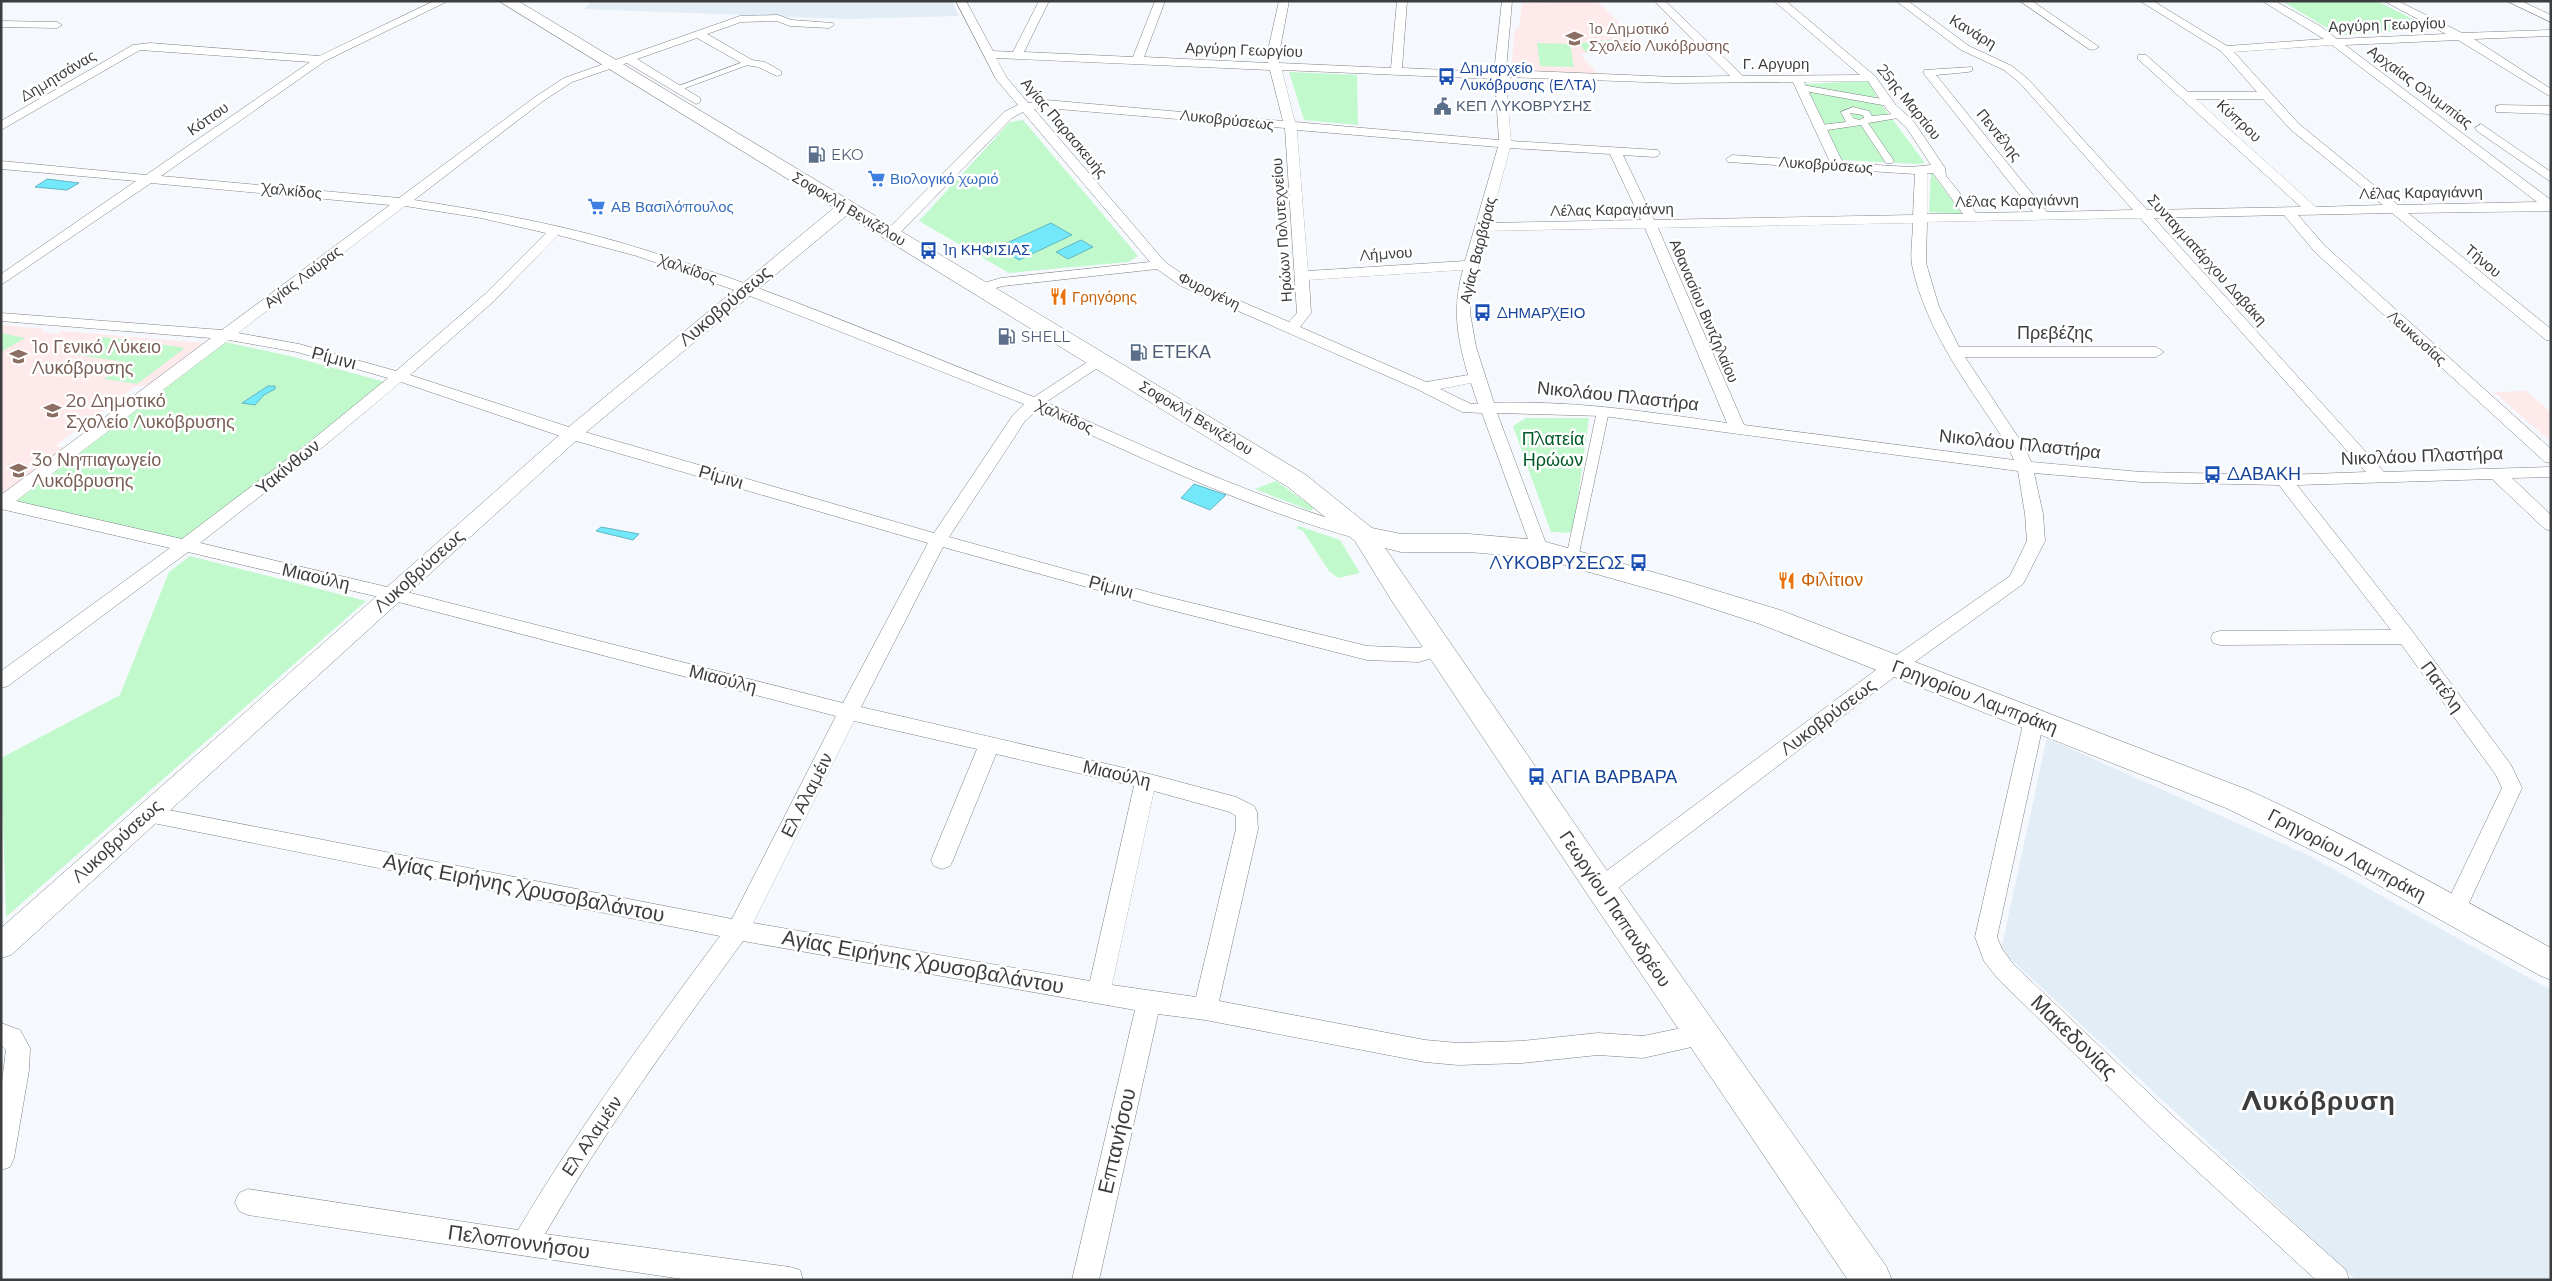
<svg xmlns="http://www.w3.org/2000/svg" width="2552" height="1281" viewBox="0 0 2552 1281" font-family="Montserrat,sans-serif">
<rect width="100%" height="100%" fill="#f5f9fd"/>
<path fill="#e3edf6" d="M592,1H952L959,16L847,19L584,9Z
M2047,738L2308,855L2551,990V1280H2356L2001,950Z"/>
<path fill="#fee9eb" d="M1597,1L1644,48L1580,54L1598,74L1511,69L1515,29H1519L1522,3Z
M1,325L43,329L42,332L58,334L62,331L204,343L146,386H136L55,446L65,448L3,493H1Z
M2526,391L2551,412V442L2494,392Z"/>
<path fill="#c1f9cc" d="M2305,1H2377L2432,29L2339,35L2285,3Z
M1618,39L1627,48L1587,53L1578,43Z
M1537,43L1570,44L1574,67L1540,66Z
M1289,72L1357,75L1358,125L1304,120Z
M1868,81L1881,104L1925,163L1917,164L1842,160L1805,84Z
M1023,120L1138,256L1128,262L1009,273L919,221L1010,122Z
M1931,172L1962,214L1929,212Z
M1,333L25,338L1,352Z
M102,337L151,343L136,355L152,343L185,348L137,384L104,379L126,362L77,355Z
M225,342L290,356L385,382L183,541L13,501Z
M1526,418H1589L1573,533L1551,532L1513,426Z
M1276,481L1314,508L1311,511L1255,489Z
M1299,526L1340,540L1360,573L1338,578L1329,571L1303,531L1296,528Z
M190,556L366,601L6,917L1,758L120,695L169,572Z"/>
<path fill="#73e8fb" stroke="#62b5c2" d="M47,179L79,183L67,190L35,187Z
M1051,223L1072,235L1019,260L998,247Z
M1081,240L1093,247L1068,259L1056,252Z
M268,386H275V389L264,395L255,405L242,403Z
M1194,484L1226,495L1210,510L1181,498Z
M601,527L639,534L633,540L596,531Z"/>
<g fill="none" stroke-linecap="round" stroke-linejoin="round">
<defs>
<path id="pedestrian" d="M746,61L753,63L680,90L673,88Z
M1802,85L1888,100L1892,103L1888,106L1799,90L1798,88Z
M1853,107L1869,111L1872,116L1904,113V117L1868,123L1894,161L1892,163H1886L1861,125L1821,131L1817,128L1821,125L1846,122L1841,112ZM1850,113L1863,115L1864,118L1859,120L1853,118Z
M1603,407L1609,411L1578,558L1572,562L1566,558L1597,411Z"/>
<path id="minor" d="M434,1H448L325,61L161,176L399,198L535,97L564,78L740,16L778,15L792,20L833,23L834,25L829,28L790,26L777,21L741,22L707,34L752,60L765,62L781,71V75L777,76L758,67L745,65L697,38L637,59L700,98V102L696,104L627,63L572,82L543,101L414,200C492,212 570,226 645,250C777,290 905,347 1034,397L1095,357H1105L1108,360L1105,363L1046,402C1151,450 1257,499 1368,530L1371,534L1368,538L1362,540C1249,509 1143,459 1037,410L1025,421L949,537L1155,594L1367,646L1419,648L1438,642L1445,644L1447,649L1445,654L1419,662L1367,660L1155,606L943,547L861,707L1146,773L1236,797L1254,806L1257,812L1258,829L1219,1001L1425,1040L1458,1043L1522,1041L1598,1033L1643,1036L1701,1024L1709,1027L1713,1035L1709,1043L1643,1058L1598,1055L1522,1063L1458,1065L1425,1062L1205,1020L1158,1014L1099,1280H1072L1135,1010L743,941C674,1036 604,1131 545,1234L790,1267L800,1270L803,1280H689L248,1215L239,1211L235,1202L239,1193L248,1189L518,1230C579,1127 649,1032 720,936L148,822L141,820L138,814L141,808L148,806L732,919L836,716L383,598L188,552L8,686L1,688V671L170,548L1,509V495L211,338L1,321V313L222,330L390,205L151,183L1,285V274L136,181L1,169V161L146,175L310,62L140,50L1,130V121L133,45L150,43L319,56ZM405,206L481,218L546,233L484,295L396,371L299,344L238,333ZM558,235L637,256L740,292L1024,404L1013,415L934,533L578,430L410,375L494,301ZM229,340L297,352L388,378L306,445L182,539L16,501ZM401,382L566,438L928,543L843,703L383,586L200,543L317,452ZM854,721L977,749L931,860L934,866L942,869L950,866L953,860L996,754L1134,786L1090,981L753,923ZM1154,791L1230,812L1236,816V829L1196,997L1112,985Z
M956,1H966L993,51L1013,52L1039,1H1049L1024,52L1133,57L1155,1H1165L1144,57L1268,63L1266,59L1279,1H1289L1278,59L1279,63L1391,68L1397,1H1407L1402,68L1494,72L1502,1H1512L1506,70L1674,77L1730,76L1654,1H1665L1743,76L1860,75L1774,1H1786L1875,76L1895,104L1914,122L1945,168L1946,176L1976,213L2033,212L1924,74V70L1972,67V71L1968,72L1936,75L2047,212L2133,210L2020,83L2004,70L1961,50L1896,1H1908L1969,46L2012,66L2028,79L2147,210L2301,207L2138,59V55H2146L2188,92H2257L2221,51L2140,1H2153L2227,46L2324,39L2262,1H2275L2320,26L2337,39L2446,34L2384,1H2398L2462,33L2551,30V36L2474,39L2551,89V97L2458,40L2345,45L2551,200V211L2408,213L2551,329V341L2546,340L2392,213L2298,215L2325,246L2551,449V463L2545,462L2315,252L2284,215L2154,218L2384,472L2551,467V477L2512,478L2551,515V531L2545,529L2492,479L2297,485L2413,632L2511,765L2522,788L2462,918L2454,920L2446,918L2443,911L2502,788L2496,775L2401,644L2220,645L2213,643L2211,638L2213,633L2220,631L2391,630L2279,485L2141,482L2034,473L2043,514L2045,541L2023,584L1902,671L1609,895L1601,897L1593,895L1590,888L1593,881L1888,661L2010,576L2027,541L2025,514L2018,471L1603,416L1497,413L1548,549L1545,553H1533L1482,413L1462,412L1419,390L1181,286L1157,269L1003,286L982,292L977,291L975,288L977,285L1001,278L1150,262L1023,112L1012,118L896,237H886L884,234L886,231L1004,112L1018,105L996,79ZM2332,45L2537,202L2398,205L2298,123L2234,52ZM996,58L1270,70L1283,121L1046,100L1028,103L1007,78ZM1282,70L1495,79L1499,140L1295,122ZM1506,77L1674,83L1793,82L1830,162L1732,155L1726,159L1728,162L1915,174L1913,215L1654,220L1623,155L1654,157L1658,156L1660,153L1658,150L1511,141ZM1868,81L1887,110L1906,127L1931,165L1910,167L1843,163L1804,82ZM2196,99H2263L2290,129L2383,205L2316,207ZM1046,108L1285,128L1297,313L1289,322L1191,280L1165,262L1034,109ZM1297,130L1498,147L1465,261L1308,271ZM1510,148L1610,154L1641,220L1490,223ZM1927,173H1933L1963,214H1927ZM2140,218L2366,472L2284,475L2141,472L2031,462L2024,446L1965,357H2156L2164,352L2156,347H1959L1939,307L1926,263L1927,222ZM1913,223C1913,236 1910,252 1912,265C1926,332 1971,389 2008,446L2014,460L1744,425L1658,228ZM1645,228L1727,423C1649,412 1572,400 1494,403L1476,347L1470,313V295L1488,231ZM1463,270C1452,309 1457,336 1468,375L1426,382L1300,327L1311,313L1309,280ZM1471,383L1478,404H1471L1440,389Z
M2020,1H2032L2099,47L2093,50L2089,49Z
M2507,1H2521L2551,15V22Z
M1,21L57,22L62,25L57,28L1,27Z
M2500,105L2551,106V114L2496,112V106Z
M2481,124L2551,172V182L2477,131L2475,128Z
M2034,712L2041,715L2044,720L1997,937L2002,949L2014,965L2176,1119L2346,1270L2349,1280H2316L2158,1135L1998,979L1984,961L1975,937L2024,720L2027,715Z
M1,1023L20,1030L30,1048L29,1070L14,1158L10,1167L1,1170V1089L6,1050L1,1045Z"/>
<path id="tertiary" d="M846,202L852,203L854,207L852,211L579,438L11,955L1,958V928L565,430L840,203Z"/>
<path id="secondary" d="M499,1H518L1215,420L1306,475L1372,528L1401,534H1469L1539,540L1688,582L1780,610L2248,790C2352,837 2451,893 2551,948V980L2539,975L2346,867L2226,808L1760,624L1671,595L1539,558L1469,552H1401L1385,548L1612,878L1886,1266L1892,1280H1848L1590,898L1390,598L1355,541L1288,487Z"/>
</defs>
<use href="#pedestrian" stroke="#7d8184" stroke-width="1"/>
<use href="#minor" stroke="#7d8184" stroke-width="1"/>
<use href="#tertiary" stroke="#7d8184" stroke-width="1"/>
<use href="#secondary" stroke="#7d8184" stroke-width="1"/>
<use href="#pedestrian" fill="#fff" fill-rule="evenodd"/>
<use href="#minor" fill="#fff" fill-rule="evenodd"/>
<use href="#tertiary" fill="#fff" fill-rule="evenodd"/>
<use href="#secondary" fill="#fff" fill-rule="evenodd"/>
</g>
<defs>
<symbol id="school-bare" viewBox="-9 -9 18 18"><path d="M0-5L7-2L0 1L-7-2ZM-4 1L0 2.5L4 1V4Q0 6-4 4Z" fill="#8d6e63" stroke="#fff" stroke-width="2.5" paint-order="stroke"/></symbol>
<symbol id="bus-bare" viewBox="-9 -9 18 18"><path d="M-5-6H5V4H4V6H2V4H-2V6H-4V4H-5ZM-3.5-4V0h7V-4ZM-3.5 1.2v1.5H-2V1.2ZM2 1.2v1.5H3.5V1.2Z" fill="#1a4fb4" stroke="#fff" stroke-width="2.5" paint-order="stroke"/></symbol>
<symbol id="civic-bare" viewBox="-9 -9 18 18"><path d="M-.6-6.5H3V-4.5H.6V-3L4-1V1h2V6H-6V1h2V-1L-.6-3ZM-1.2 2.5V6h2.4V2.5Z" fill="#5c6f8a" stroke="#fff" stroke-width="2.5" paint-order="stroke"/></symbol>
<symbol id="fuel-bare" viewBox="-9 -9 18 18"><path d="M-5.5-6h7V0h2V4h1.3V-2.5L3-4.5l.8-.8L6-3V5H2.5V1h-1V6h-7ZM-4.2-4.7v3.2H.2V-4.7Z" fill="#5c6f8a" stroke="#fff" stroke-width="2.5" paint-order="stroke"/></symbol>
<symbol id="supermarket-bare" viewBox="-9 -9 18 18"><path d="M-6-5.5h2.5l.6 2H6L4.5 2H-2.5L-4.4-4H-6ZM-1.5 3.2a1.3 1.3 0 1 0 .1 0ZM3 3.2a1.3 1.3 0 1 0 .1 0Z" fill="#3f7fe0" stroke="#fff" stroke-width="2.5" paint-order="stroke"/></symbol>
<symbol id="restaurant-bare" viewBox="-9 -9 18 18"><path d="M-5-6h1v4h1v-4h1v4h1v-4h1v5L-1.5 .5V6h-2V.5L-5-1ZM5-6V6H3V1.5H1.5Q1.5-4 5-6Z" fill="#e8710a" stroke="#fff" stroke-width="2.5" paint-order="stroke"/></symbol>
</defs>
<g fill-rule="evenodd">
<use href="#school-bare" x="1562" y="26" width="25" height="25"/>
<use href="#bus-bare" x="1434" y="64" width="25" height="25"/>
<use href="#civic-bare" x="1430" y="94" width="25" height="25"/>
<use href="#fuel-bare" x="804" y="142" width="25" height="25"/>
<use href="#supermarket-bare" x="864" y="166" width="25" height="25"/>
<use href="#supermarket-bare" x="584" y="194" width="25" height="25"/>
<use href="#bus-bare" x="916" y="238" width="25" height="25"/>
<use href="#restaurant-bare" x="1046" y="284" width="25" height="25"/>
<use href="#bus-bare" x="1470" y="300" width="25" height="25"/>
<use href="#fuel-bare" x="994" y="324" width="25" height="25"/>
<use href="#fuel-bare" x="1126" y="340" width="25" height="25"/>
<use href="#school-bare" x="6" y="344" width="25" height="25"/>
<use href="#school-bare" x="40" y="398" width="25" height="25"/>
<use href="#school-bare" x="6" y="458" width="25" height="25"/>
<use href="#bus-bare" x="2200" y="462" width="25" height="25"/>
<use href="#bus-bare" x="1626" y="550" width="25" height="25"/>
<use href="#restaurant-bare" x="1774" y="568" width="25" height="25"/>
<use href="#bus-bare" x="1524" y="764" width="25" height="25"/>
</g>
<g text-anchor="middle" stroke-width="5" stroke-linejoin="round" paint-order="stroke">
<g font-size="15" fill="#3b3d3e" stroke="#fff">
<text transform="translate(2387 25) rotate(-2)" y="5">Αργύρη Γεωργίου</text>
<text transform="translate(1973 32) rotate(31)" y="5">Κανάρη</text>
<text transform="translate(1244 50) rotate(2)" y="5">Αργύρη Γεωργίου</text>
<text x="1776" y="69">Γ. Αργυρη</text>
<text transform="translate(58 76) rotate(-31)" y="5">Δημητσάνας</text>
<text transform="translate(2420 87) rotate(37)" y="5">Αρχαίας Ολυμπίας</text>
<text transform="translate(1909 102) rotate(51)" y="5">25ης Μαρτίου</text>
<text transform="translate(208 119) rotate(-35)" y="5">Κόττου</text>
<text transform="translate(1227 120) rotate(6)" y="5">Λυκοβρύσεως</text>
<text transform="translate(2239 121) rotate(43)" y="5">Κύπρου</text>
<text transform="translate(1064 128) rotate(50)" y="5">Αγίας Παρασκευής</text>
<text transform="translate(1999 135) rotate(51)" y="5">Πεντέλης</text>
<text transform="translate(1826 165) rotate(4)" y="5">Λυκοβρύσεως</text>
<text transform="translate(292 191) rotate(5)" y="5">Χαλκίδος</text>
<text transform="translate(2421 193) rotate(-1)" y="5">Λέλας Καραγιάννη</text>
<text transform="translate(2017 201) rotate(-1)" y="5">Λέλας Καραγιάννη</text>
<text transform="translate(849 209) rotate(31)" y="5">Σοφοκλή Βενιζέλου</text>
<text transform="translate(1612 210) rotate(-1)" y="5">Λέλας Καραγιάννη</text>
<text transform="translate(1282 230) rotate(-94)" y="5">Ηρώων Πολυτεχνείου</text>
<text transform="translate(1478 250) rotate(-76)" y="5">Αγίας Βαρβάρας</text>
<text transform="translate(1386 254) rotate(-4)" y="5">Λήμνου</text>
<text transform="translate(2207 260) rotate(48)" y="5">Συνταγματάρχου Δαβάκη</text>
<text transform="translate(2483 261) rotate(40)" y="5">Τήνου</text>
<text transform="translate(688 269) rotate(19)" y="5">Χαλκίδος</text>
<text transform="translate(303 277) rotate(-37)" y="5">Αγίας Λαύρας</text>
<text transform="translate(1209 291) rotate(26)" y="5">Φυρογένη</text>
<text transform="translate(1704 311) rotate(67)" y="5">Αθανασίου Βιντζηλαίου</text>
<text transform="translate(2417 338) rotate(42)" y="5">Λευκωσίας</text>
<text transform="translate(1065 417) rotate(24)" y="5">Χαλκίδος</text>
<text transform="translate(1196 418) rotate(31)" y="5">Σοφοκλή Βενιζέλου</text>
</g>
<g font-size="15" fill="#785e54" stroke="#fff" text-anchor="start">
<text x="1589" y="34">1ο Δημοτικό<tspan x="1589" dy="17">Σχολείο Λυκόβρυσης</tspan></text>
</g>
<g font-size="15" fill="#164399" stroke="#fff" text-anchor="start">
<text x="1460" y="73">Δημαρχείο<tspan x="1460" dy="17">Λυκόβρυσης (ΕΛΤΑ)</tspan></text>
<text x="943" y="255">1η ΚΗΦΙΣΙΑΣ</text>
<text x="1497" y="318">ΔΗΜΑΡΧΕΙΟ</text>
</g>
<g font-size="15" fill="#4e5e75" stroke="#fff" text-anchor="start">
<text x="1456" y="111">ΚΕΠ ΛΥΚΟΒΡΥΣΗΣ</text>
<text x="831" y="160">EKO</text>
<text x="1021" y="342">SHELL</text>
</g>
<g font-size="15" fill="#366cbe" stroke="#fff" text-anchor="start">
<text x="890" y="184">Βιολογικό χωριό</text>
<text x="611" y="212">ΑΒ Βασιλόπουλος</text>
</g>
<g font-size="15" fill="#c56008" stroke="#fff" text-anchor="start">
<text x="1072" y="302">Γρηγόρης</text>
</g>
<g font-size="18" fill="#3b3d3e" stroke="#fff">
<text transform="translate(725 306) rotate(-40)" y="6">Λυκοβρύσεως</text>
<text x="2055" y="339">Πρεβέζης</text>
<text transform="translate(334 358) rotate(15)" y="6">Ρίμινι</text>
<text transform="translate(1618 396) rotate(6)" y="6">Νικολάου Πλαστήρα</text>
<text transform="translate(2020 444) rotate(6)" y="6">Νικολάου Πλαστήρα</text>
<text transform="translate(2422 456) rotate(-2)" y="6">Νικολάου Πλαστήρα</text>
<text transform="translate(288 467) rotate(-39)" y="6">Υακίνθων</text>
<text transform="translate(721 477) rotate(16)" y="6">Ρίμινι</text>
<text transform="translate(419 571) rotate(-42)" y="6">Λυκοβρύσεως</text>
<text transform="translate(316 577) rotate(13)" y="6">Μιαούλη</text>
<text transform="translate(1111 587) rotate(15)" y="6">Ρίμινι</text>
<text transform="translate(723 679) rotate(14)" y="6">Μιαούλη</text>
<text transform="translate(2442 687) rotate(54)" y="6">Πατέλη</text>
<text transform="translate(1975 697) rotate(21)" y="6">Γρηγορίου Λαμπράκη</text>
<text transform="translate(1828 717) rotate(-37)" y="6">Λυκοβρύσεως</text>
<text transform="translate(1117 774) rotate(13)" y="6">Μιαούλη</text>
<text transform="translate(807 795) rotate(-63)" y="6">Ελ Αλαμέιν</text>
<text transform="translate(117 841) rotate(-42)" y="6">Λυκοβρύσεως</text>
<text transform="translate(2347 855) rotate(28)" y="6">Γρηγορίου Λαμπράκη</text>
<text transform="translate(1615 909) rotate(56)" y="6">Γεωργίου Παπανδρέου</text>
<text transform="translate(592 1136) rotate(-56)" y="6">Ελ Αλαμέιν</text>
</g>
<g font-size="18" fill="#785e54" stroke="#fff" text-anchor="start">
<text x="32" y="353">1ο Γενικό Λύκειο<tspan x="32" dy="21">Λυκόβρυσης</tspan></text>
<text x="66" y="407">2ο Δημοτικό<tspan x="66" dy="21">Σχολείο Λυκόβρυσης</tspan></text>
<text x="32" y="466">3ο Νηπιαγωγείο<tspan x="32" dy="21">Λυκόβρυσης</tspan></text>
</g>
<g font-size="18" fill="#4e5e75" stroke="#fff" text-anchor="start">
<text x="1152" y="358">ΕΤΕΚΑ</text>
</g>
<g font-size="18" fill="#005825" stroke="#fff">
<text x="1553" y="445">Πλατεία<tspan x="1553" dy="21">Ηρώων</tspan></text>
</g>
<g font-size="18" fill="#164399" stroke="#fff" text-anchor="start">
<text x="2227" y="480">ΔΑΒΑΚΗ</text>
<text x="1625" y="569" text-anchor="end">ΛΥΚΟΒΡΥΣΕΩΣ</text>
<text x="1551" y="783">ΑΓΙΑ ΒΑΡΒΑΡΑ</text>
</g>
<g font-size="18" fill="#c56008" stroke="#fff" text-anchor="start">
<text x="1801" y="586">Φιλίτιον</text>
</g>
<g font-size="21" fill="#3b3d3e" stroke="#fff">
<text transform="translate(524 888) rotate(11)" y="7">Αγίας Ειρήνης Χρυσοβαλάντου</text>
<text transform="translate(923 962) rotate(10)" y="7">Αγίας Ειρήνης Χρυσοβαλάντου</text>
<text transform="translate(2074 1037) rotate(44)" y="7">Μακεδονίας</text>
<text transform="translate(1117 1141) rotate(-77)" y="7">Επτανήσου</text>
<text transform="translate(519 1242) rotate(8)" y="7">Πελοποννήσου</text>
</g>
<g font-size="26" font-weight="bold" letter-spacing="1" fill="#3b3d3e" stroke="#fff">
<text x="2319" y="1110">Λυκόβρυση</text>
</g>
</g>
<rect width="2552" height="1281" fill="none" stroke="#3b3d3e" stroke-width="5"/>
</svg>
